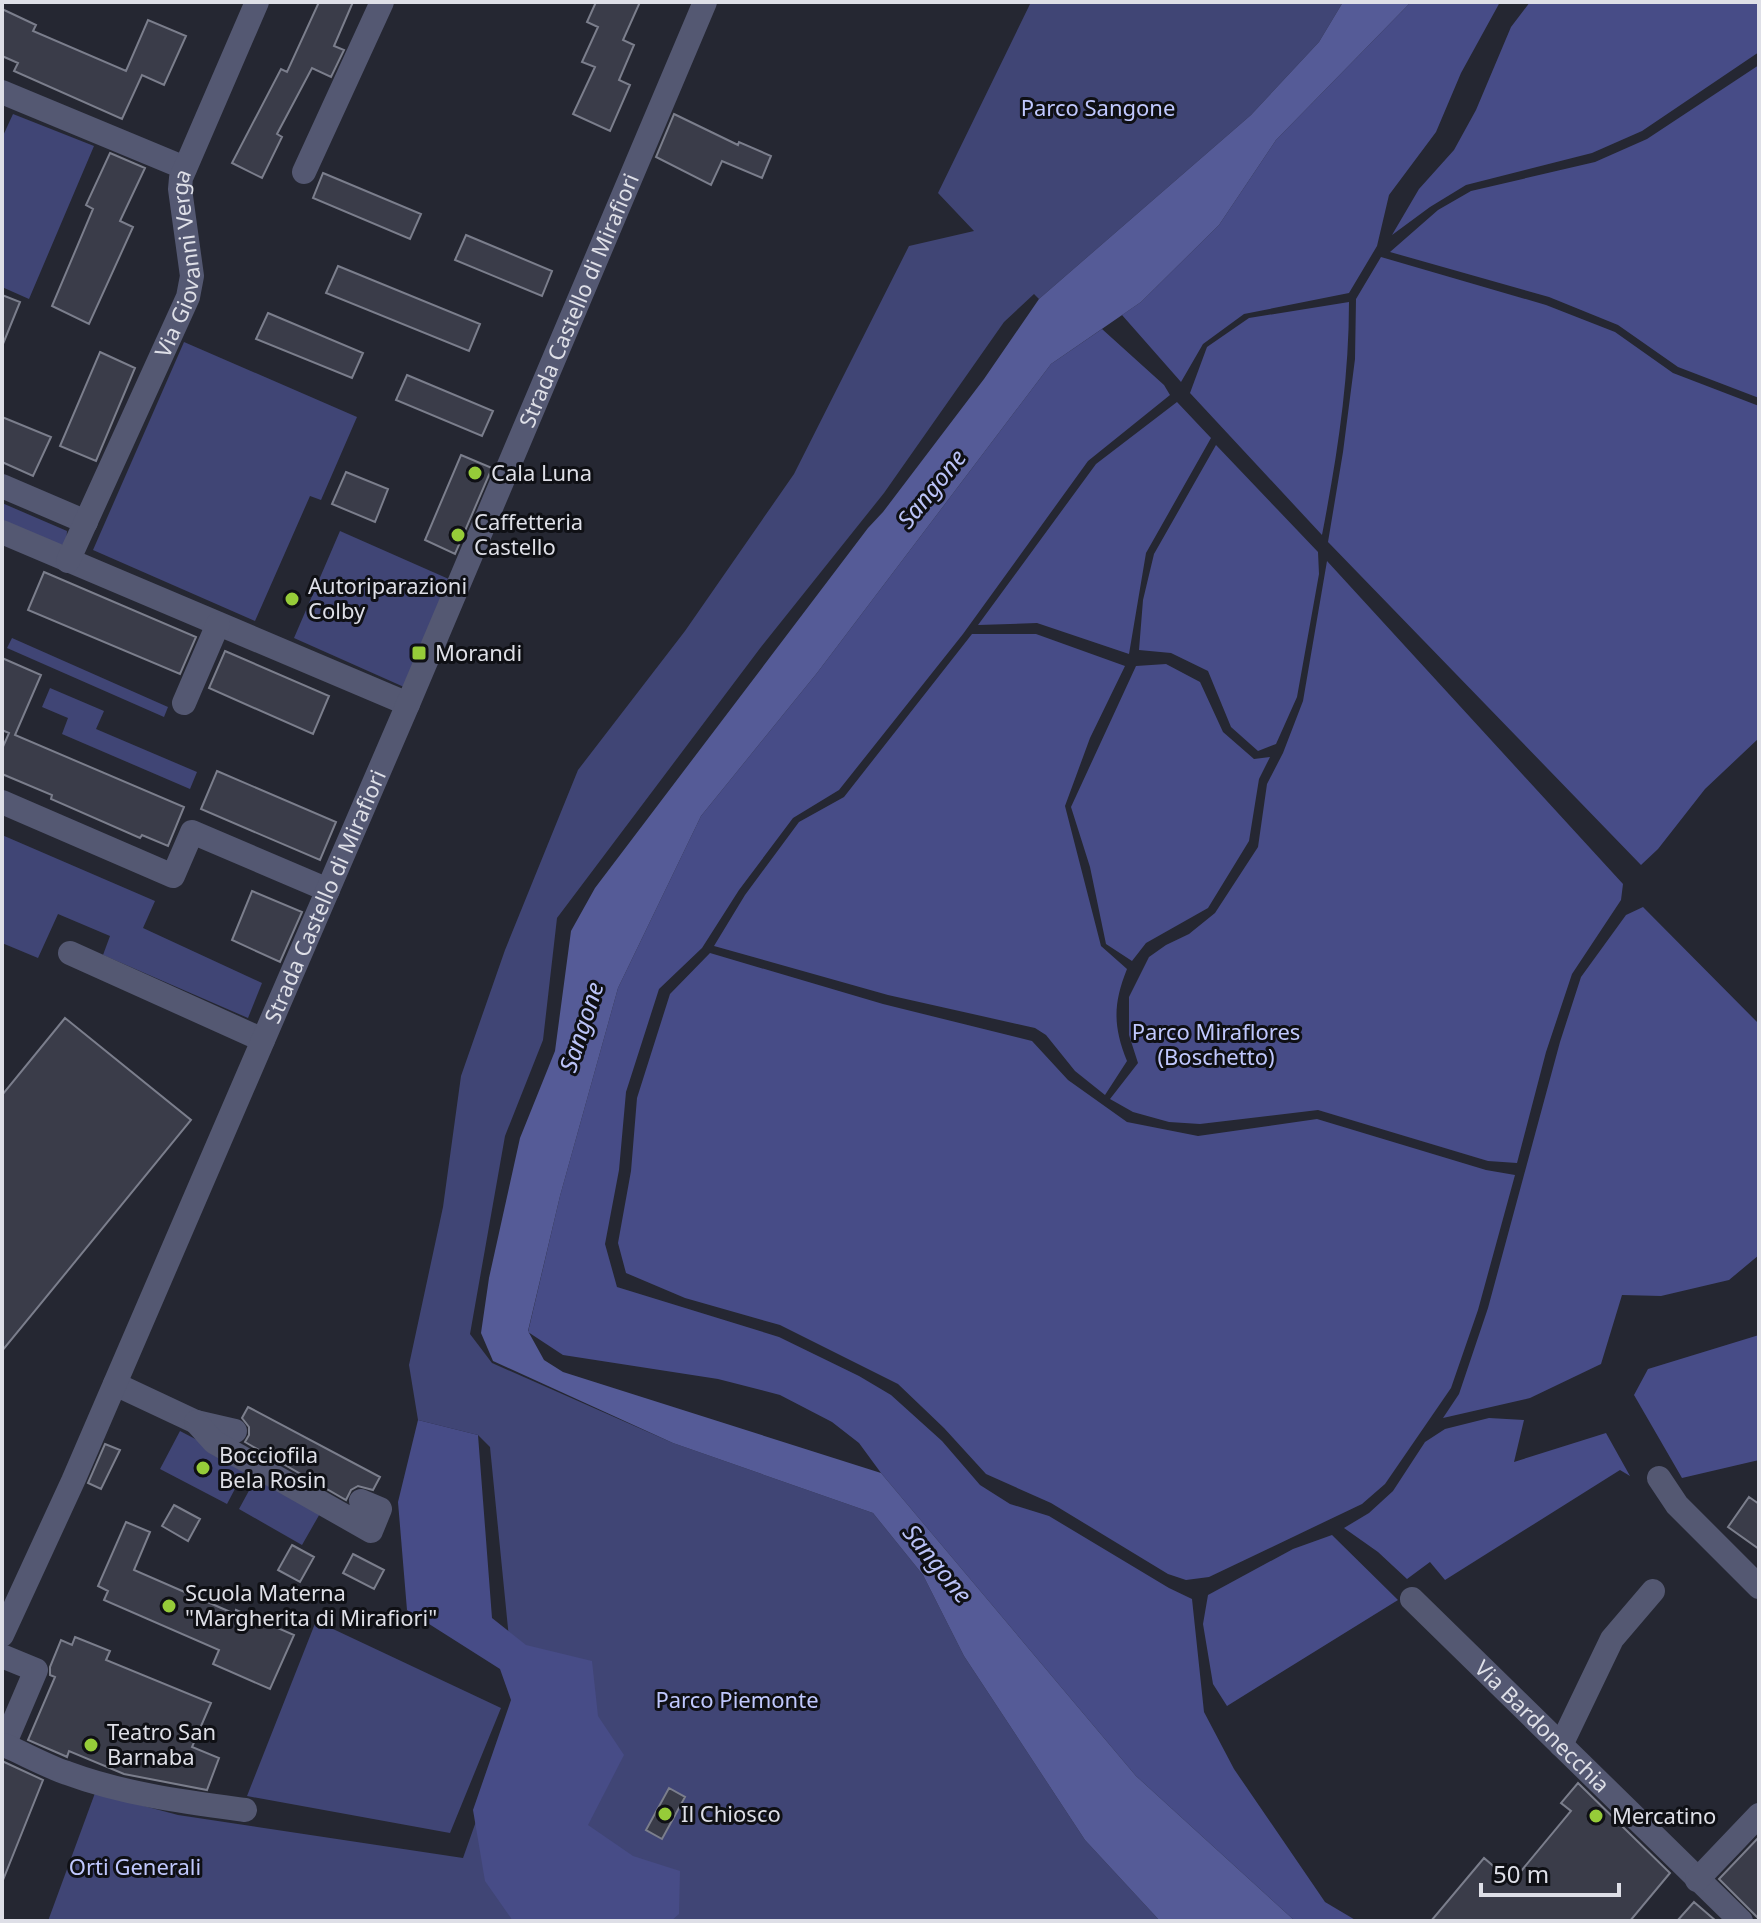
<svg xmlns="http://www.w3.org/2000/svg" width="1761" height="1923" viewBox="0 0 1761 1923" font-family="'Noto Sans',sans-serif">
<rect width="100%" height="100%" fill="#252732"/>
<path fill="#404575" d="M1031,2H1343L1319,42L1251,115L1039,299L1034,294L1004,322L884,493L761,647L557,918L543,1040L505,1136L470,1334L492,1363L673,1443L873,1513L923,1575L964,1656L1085,1840L1160,1921H48L95,1793L178,1815L463,1858L516,1709L490,1447L478,1435L418,1420L409,1365L443,1207L461,1076L505,950L578,770L685,631L794,474L909,246L974,231L938,193Z
M13,114L94,146L29,299L2,287V138Z
M184,342L357,417L321,500L310,496L255,621L93,550Z
M2,503L67,531L66,544L61,545L2,520Z
M340,531L451,580L404,687L294,638Z
M12,638L168,707L164,717L7,648Z
M50,688L104,711L96,729L197,772L190,789L62,734L68,718L42,707Z
M2,835L155,901L143,928L262,983L248,1018L103,955L110,936L58,914L38,958L2,943Z
M180,1431L247,1466L227,1504L160,1469Z
M258,1474L322,1510L302,1545L239,1509Z
M316,1621L501,1708L450,1833L247,1796Z"/>
<path fill="#474c87" d="M1411,2H1500L1461,73L1436,132L1389,195L1377,246L1349,293L1244,314L1203,344L1181,382L1122,315L1141,302L1219,225L1276,140Z
M1530,2H1759V52L1642,131L1592,153L1466,185L1430,207L1392,235L1419,189L1454,150L1476,110L1511,27Z
M1759,65V398L1678,367L1618,325L1549,297L1390,252L1438,210L1471,191L1595,162L1647,139Z
M1381,257L1546,305L1615,332L1673,373L1759,406V738L1705,789L1658,849L1641,865L1328,542L1343,452L1355,359L1356,299Z
M1349,302C1349,381 1337,457 1322,535L1190,393L1207,347L1249,318Z
M1102,329L1164,385L1170,395L1088,461L963,634L839,790L793,818L739,890L702,948L659,989L626,1092L619,1170L605,1244L617,1287L779,1337L859,1376L891,1395L942,1441L980,1485L1010,1504L1049,1516L1169,1588L1192,1599L1204,1712L1234,1769L1325,1902L1357,1921H1295L1136,1776L881,1473L859,1443L832,1422L780,1395L718,1379L563,1355L528,1332L560,1196L618,988L701,816L817,673L1051,364Z
M1177,402L1211,438L1146,553L1129,654L1037,623L978,625L1096,464Z
M1216,445L1318,552L1319,574L1297,697L1276,744L1258,751L1231,727L1208,671L1171,653L1139,650L1143,600L1154,554Z
M1327,561L1623,884L1621,900L1572,974L1546,1052L1517,1163L1488,1161L1318,1110L1200,1124L1169,1122L1133,1112L1110,1099L1138,1063L1129,1035V997L1149,957L1166,945L1189,934L1215,913L1258,847L1267,784L1283,753L1303,701Z
M972,634H1036L1125,666L1090,738L1065,806L1101,946L1127,969C1113,1004 1113,1026 1127,1061L1105,1095L1075,1071L1046,1035L1035,1028L888,995L714,946L745,895L799,822L844,797Z
M1166,664L1200,682L1223,732L1254,759L1270,757L1259,779L1249,841L1208,908L1146,943L1132,961L1106,944L1090,867L1071,807L1136,666Z
M1643,907L1759,1024V1255L1729,1280L1661,1296L1622,1295L1601,1364L1530,1398L1443,1418L1459,1394L1488,1308L1560,1042L1581,977L1626,915Z
M710,953L883,1004L1032,1041L1068,1080L1127,1122L1198,1136L1317,1119L1486,1170L1515,1175L1478,1310L1451,1388L1385,1484L1362,1504L1209,1577L1186,1580L1168,1574L1051,1503L986,1474L944,1428L898,1384L780,1325L685,1298L626,1273L618,1243L631,1171L637,1098L670,994Z
M1759,1335V1460L1682,1478L1634,1395L1648,1369Z
M1489,1418L1524,1420L1514,1462L1606,1433L1630,1476L1620,1470L1445,1580L1430,1562L1407,1579L1378,1552L1344,1528L1369,1513L1393,1491L1425,1442L1445,1429Z
M418,1420L478,1435L492,1618L526,1645L592,1661L598,1716L624,1755L588,1825L633,1856L680,1871L679,1914L671,1921H513L485,1881L473,1810L511,1700L500,1669L407,1610L398,1502Z
M1332,1535L1398,1600L1227,1706L1213,1684L1203,1624L1208,1595L1293,1549Z"/>
<path fill="#555b97" d="M1343,2H1411L1276,140L1219,225L1141,302L1051,364L817,673L701,816L618,988L560,1196L528,1331L544,1360L563,1372L881,1473L1136,1776L1295,1921H1160L1085,1840L964,1656L923,1575L873,1513L673,1443L493,1361L481,1333L489,1278L520,1138L555,1051L571,931L595,888L868,528L883,512L984,379L1039,299L1251,115L1319,42Z"/>
<path fill="#3a3c49" stroke="#7b7e8c" stroke-width="2" d="M319,2H353L334,46L344,50L331,77L312,68L277,134L282,137L262,178L232,163L281,69L287,72Z
M596,2H640L623,40L634,45L619,80L630,85L610,131L573,114L595,67L582,62L598,27L587,22Z
M2,9L36,25L33,31L126,71L148,20L186,36L164,85L142,75L122,119L14,71L18,63L2,56Z
M674,114L738,145L739,142L771,156L762,178L722,161L711,185L656,157Z
M110,153L145,168L120,221L133,227L89,324L52,306L93,209L86,205Z
M323,173L421,214L410,239L313,198Z
M466,235L552,271L542,296L455,260Z
M338,266L480,324L469,351L326,293Z
M2,295L20,302L3,344H2Z
M268,313L363,353L352,378L256,339Z
M100,352L135,368L96,461L60,446Z
M407,375L493,411L482,436L396,400Z
M2,417L51,437L33,476L2,462Z
M461,455L492,468L455,554L425,540Z
M346,472L388,489L375,522L332,504Z
M44,572L196,637L180,674L28,610Z
M225,651L329,696L313,734L209,688Z
M2,658L41,675L15,735L184,807L168,846L142,835L140,838L51,799L52,795L2,774V749L9,733L2,730Z
M217,771L336,822L320,860L201,809Z
M252,891L302,912L280,962L232,940Z
M65,1018L191,1120L2,1351V1095Z
M248,1407L380,1477L373,1490L358,1486L351,1490L346,1500L245,1442L249,1435V1427L242,1418Z
M105,1444L120,1450L101,1489L88,1483Z
M1749,1497L1759,1504V1549L1728,1527Z
M174,1505L200,1519L188,1541L162,1526Z
M126,1522L150,1532L134,1570L235,1614L236,1610L294,1635L270,1689L213,1664L219,1650L104,1600L108,1591L98,1586Z
M292,1545L314,1557L300,1582L278,1570Z
M353,1554L384,1570L374,1589L343,1573Z
M75,1637L110,1651L106,1660L211,1703L192,1747L219,1758L207,1790L124,1774L69,1751L67,1757L65,1756L28,1740L55,1677L50,1675V1667L61,1640L72,1645Z
M2,1761L43,1780L3,1880H2Z
M1578,1783L1670,1873L1630,1921H1431L1484,1858L1512,1882L1571,1811L1561,1803Z
M669,1788L685,1797L662,1839L646,1830Z
M1759,1837V1919L1719,1879Z
M1694,1902L1716,1921H1677Z"/>
<g fill="none" stroke-linecap="round" stroke-linejoin="round">
<g stroke="#545872" stroke-width="24">
<path d="M2,92L185,168"/>
<path d="M304,172L382,2"/>
<path d="M2,486L86,522"/>
<path d="M2,532L408,704"/>
<path id="s1" d="M68,561L188,297L192,276L180,189L181,178L257,2"/>
<path d="M184,703L218,624"/>
<path d="M2,802L173,876L192,832L328,890"/>
<path d="M70,953L263,1040"/>
<path d="M115,1384L196,1422L235,1431"/>
<path d="M196,1422L214,1442L371,1531L380,1509L361,1501"/>
<path d="M1659,1478L1677,1505L1759,1587"/>
<path id="s2" d="M1412,1599L1741,1921"/>
<path id="s3" d="M2,1635L73,1481L408,704L705,2"/>
<path d="M2,1656L36,1670L4,1745H2"/>
<path d="M4,1745C25,1754 46,1766 67,1773C123,1794 186,1802 245,1810"/>
<path d="M1561,1745L1612,1639L1653,1591"/>
<path d="M1697,1880L1759,1815"/>
</g>
</g>
<g fill="#96cc39" stroke="#0f1015" stroke-width="3">
<circle cx="475" cy="473" r="8"/>
<circle cx="458" cy="535" r="8"/>
<circle cx="292" cy="599" r="8"/>
<rect x="411" y="645" width="16" height="16" rx="4"/>
<circle cx="203" cy="1468" r="8"/>
<circle cx="169" cy="1606" r="8"/>
<circle cx="91" cy="1745" r="8"/>
<circle cx="665" cy="1814" r="8"/>
<circle cx="1596" cy="1816" r="8"/>
</g>
<g text-anchor="middle" stroke-width="6" stroke-linejoin="round" paint-order="stroke">
<g font-size="22" fill="#c0c8fe" stroke="#0f1015">
<text x="1098" y="116">Parco Sangone</text>
<text x="1216" y="1040">Parco Miraflores<tspan x="1216" dy="25">(Boschetto)</tspan></text>
<text x="737" y="1708">Parco Piemonte</text>
<text x="135" y="1875">Orti Generali</text>
</g>
<g font-size="22" fill="#dedfe7" stroke="#0f1015">
<text dy="8" stroke="none"><textPath href="#s1" startOffset="322">Via Giovanni Verga</textPath></text>
<text dy="8" stroke="none"><textPath href="#s3" startOffset="1454">Strada Castello di Mirafiori</textPath></text>
<text dy="8" stroke="none"><textPath href="#s3" startOffset="806">Strada Castello di Mirafiori</textPath></text>
<text dy="8" stroke="none"><textPath href="#s2" startOffset="182">Via Bardonecchia</textPath></text>
</g>
<g font-size="22" fill="#dedfe7" stroke="#0f1015" text-anchor="start">
<text x="491" y="481">Cala Luna</text>
<text x="474" y="530">Caffetteria<tspan x="474" dy="25">Castello</tspan></text>
<text x="308" y="594">Autoriparazioni<tspan x="308" dy="25">Colby</tspan></text>
<text x="435" y="661">Morandi</text>
<text x="219" y="1463">Bocciofila<tspan x="219" dy="25">Bela Rosin</tspan></text>
<text x="185" y="1601">Scuola Materna<tspan x="185" dy="25">"Margherita di Mirafiori"</tspan></text>
<text x="107" y="1740">Teatro San<tspan x="107" dy="25">Barnaba</tspan></text>
<text x="681" y="1822">Il Chiosco</text>
<text x="1612" y="1824">Mercatino</text>
</g>
<g font-size="24" font-style="italic" fill="#bbc3f8" stroke="#0f1015">
<text transform="translate(932 489) rotate(-51)" y="8">Sangone</text>
<text transform="translate(582 1027) rotate(-72)" y="8">Sangone</text>
<text transform="translate(937 1564) rotate(51)" y="8">Sangone</text>
</g>
</g>
<rect width="1761" height="1923" fill="none" stroke="#dedfe7" stroke-width="8"/>
<path d="M1481 1883v12h138v-12" fill="none" stroke="#dedfe7" stroke-width="4"/>
<text x="1493" y="1883" font-size="24" fill="#dedfe7" stroke="#0f1015" stroke-width="6" paint-order="stroke">50 m</text>
</svg>
